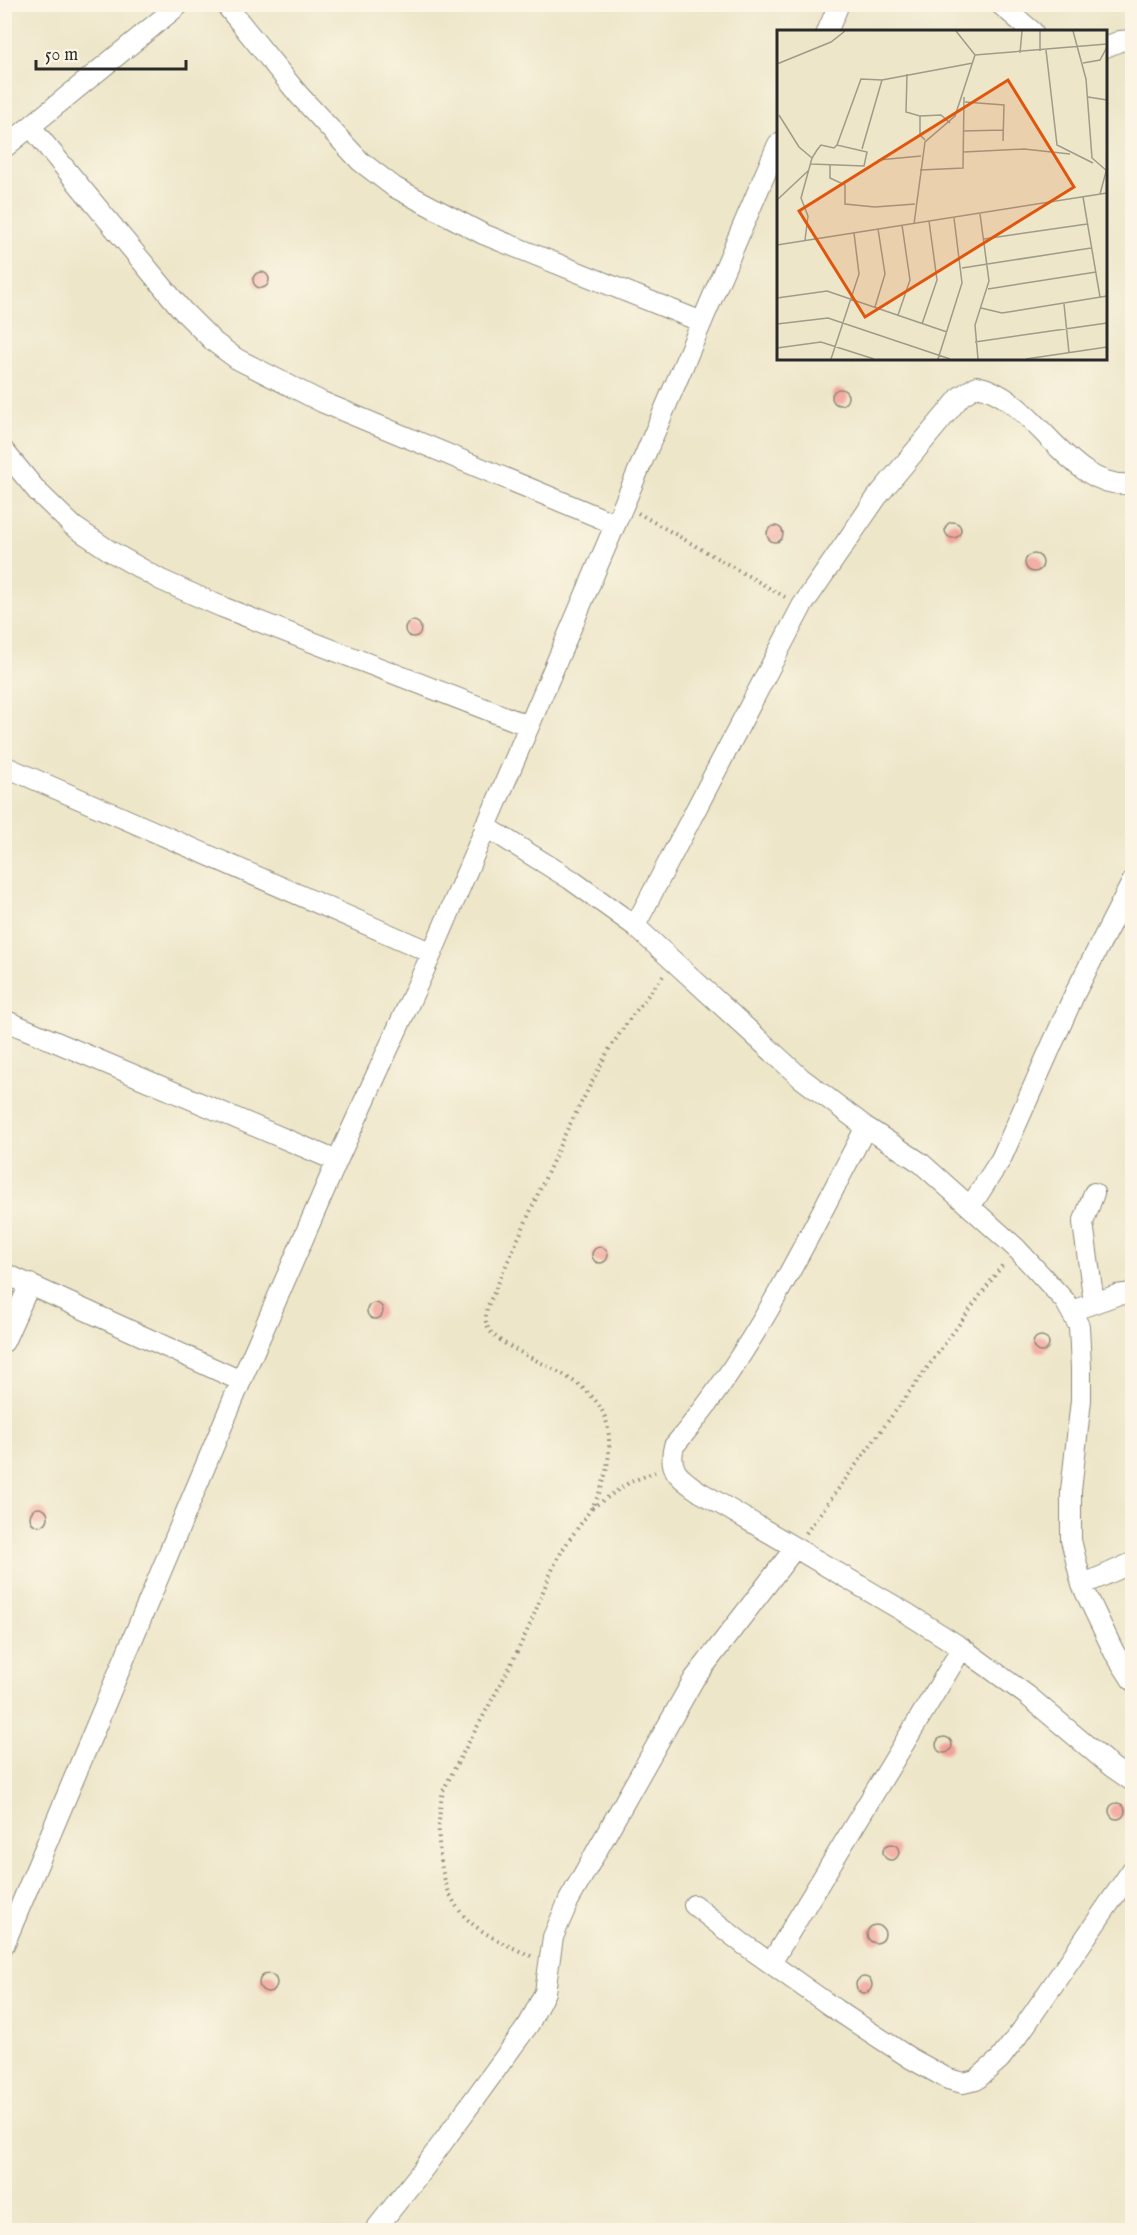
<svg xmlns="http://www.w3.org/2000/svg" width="1137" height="2235" viewBox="0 0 1137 2235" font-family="'IM FELL English',serif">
<rect width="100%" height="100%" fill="#fcf5e5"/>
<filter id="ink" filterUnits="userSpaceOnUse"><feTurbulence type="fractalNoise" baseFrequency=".0167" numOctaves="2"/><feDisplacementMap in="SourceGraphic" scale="12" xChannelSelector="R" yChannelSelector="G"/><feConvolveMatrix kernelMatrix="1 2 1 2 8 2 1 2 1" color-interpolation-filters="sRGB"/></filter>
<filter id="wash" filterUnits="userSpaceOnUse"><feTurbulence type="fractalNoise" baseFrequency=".008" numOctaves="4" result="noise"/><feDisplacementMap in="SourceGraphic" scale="24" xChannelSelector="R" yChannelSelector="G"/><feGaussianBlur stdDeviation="1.35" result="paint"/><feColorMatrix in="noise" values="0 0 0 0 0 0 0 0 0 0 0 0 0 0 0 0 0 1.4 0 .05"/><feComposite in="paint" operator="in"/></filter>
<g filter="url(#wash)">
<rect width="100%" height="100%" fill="#ede6c9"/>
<g id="blocks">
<path fill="#f2a199" d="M253 280a8 8 0 1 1 16 0a8 8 0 1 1-16 0Z
M832 397a8 8 0 1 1 16 0a8 8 0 1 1-16 0Z
M945 530a8 8 0 1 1 16 0a8 8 0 1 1-16 0Z
M767 534a8 8 0 1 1 16 0a8 8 0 1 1-16 0Z
M1025 563a9 9 0 1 1 18 0a9 9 0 1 1-18 0Z
M405 629a8 8 0 1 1 16 0a8 8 0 1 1-16 0Z
M592 1255a8 8 0 1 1 16 0a8 8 0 1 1-16 0Z
M367 1311a8 8 0 1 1 16 0a8 8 0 1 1-16 0Z
M1033 1344a8 8 0 1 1 16 0a8 8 0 1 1-16 0Z
M30 1517a9 9 0 1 1 18 0a9 9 0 1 1-18 0Z
M936 1745a8 8 0 1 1 16 0a8 8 0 1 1-16 0Z
M1109 1811a8 8 0 1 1 16 0a8 8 0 1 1-16 0Z
M883 1852a8 8 0 1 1 16 0a8 8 0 1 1-16 0Z
M867 1934a9 9 0 1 1 18 0a9 9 0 1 1-18 0Z
M259 1983a9 9 0 1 1 18 0a9 9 0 1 1-18 0Z
M856 1985a8 8 0 1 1 16 0a8 8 0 1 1-16 0Z"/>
</g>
</g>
<g filter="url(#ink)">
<use href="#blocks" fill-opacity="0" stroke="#8c887a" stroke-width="1.5"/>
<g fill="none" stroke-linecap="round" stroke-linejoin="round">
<defs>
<path id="street" d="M225,4L298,94L360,161L394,187L483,234L702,322
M1000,4L1033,32
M827,32L839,4
M1106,47L1120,41L1132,40
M31,127L182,310L214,342L237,359L322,402L615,524
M4,148L180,4
M4,451L37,491L73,526L110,551L161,580L222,607L529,726
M4,766L432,953
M485,826L570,879L635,926L801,1078L866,1127L921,1163L1016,1248L1065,1301L1079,1326L1081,1368V1400L1071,1491V1540L1082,1585L1114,1652L1132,1680
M635,926L802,606L877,497L961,396L977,386C1036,398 1068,491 1132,484
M4,1020L337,1161
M866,1127C808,1237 755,1351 674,1446C667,1472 682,1479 700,1492L908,1614L962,1648L1028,1696L1112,1767L1132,1781
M970,1207L1001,1159L1075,993L1132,882
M4,1273L241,1381
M1094,1303L1083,1223L1094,1193
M1083,1307L1117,1295L1132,1293
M4,1342L30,1284
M1082,1585L1132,1563
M694,1905L742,1943L835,2009L910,2058L948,2079L963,2083L976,2080L1000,2059L1022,2030L1132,1870
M4,1945L241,1381L337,1161L432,953L778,144
M771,1963L962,1648
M375,2230L424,2168L529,2024L545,1992L553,1937L569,1900L694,1679L795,1548"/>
</defs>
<use href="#street" stroke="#8c887a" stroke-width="22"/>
<path stroke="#8c887a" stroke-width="4" stroke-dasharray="1.5 4.5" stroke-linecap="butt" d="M638,513L785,597
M592,1508L630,1482L655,1472
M806,1533L1004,1263
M531,1956C509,1946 485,1936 467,1919C436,1890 435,1829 443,1791C470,1737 502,1686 527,1631C538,1607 545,1583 557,1560C569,1536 590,1516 600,1491C608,1471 612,1445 607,1424C599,1386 549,1368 518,1351C507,1345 493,1338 487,1326C485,1320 486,1314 487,1308L564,1136L608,1051L629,1020L663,976"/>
<use href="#street" stroke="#fff" stroke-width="20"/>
</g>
</g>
<g transform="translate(777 30)">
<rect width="330" height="330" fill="#ede6c9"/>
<path fill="none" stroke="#9f9b8a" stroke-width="1.5" d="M179,1L198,25L330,14M263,1V21M296,1L309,49L315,128L330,141M269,20L280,115L316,133M243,23L245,1M306,33L323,30L330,17M0,34L54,12L68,1M130,44L129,82L143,86V105L148,110M311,67L330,70M188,72L227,75L226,111M0,78V105M2,85L22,117L35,128M143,86L164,85L173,93M186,101L227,100M60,115L84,49L105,50L196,33M85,119L105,50M187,122L247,119L293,124M101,130L144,126M53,135V148L68,155V174L98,177L138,174M143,140L186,138L187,67M323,164L330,138M306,167L323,267M0,170L32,140M137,194L148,112L178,86L198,25M207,209L310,194M28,210L31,186L24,168L35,128L40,120L44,115L57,118L60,115L90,122L87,136L34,134M0,215L330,163M185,238L314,218M211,259L319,242M0,268L50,261L170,302M287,274L292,323M98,277L108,244L101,199M204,278L225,283L330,266M121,285L133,250L125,195M0,294L51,288L173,329M145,294L160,250L152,191M198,312L330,293M0,318L44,312L97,329M54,329L82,244L77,203M161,329L185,253L177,188M201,329L198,295L212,251L203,184M249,329L330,317"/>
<path fill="#df570e" fill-opacity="0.15" stroke="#df570e" stroke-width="3" d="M231,50L297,157L88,287L22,181Z"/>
<rect width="330" height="330" fill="none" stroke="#2b2b2b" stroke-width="3"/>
</g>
<rect width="1137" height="2235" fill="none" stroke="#fcf5e5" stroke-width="24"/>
<path d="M36 60v9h150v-9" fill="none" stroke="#2b2b2b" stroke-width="3"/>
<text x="45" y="60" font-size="18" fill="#2b2b2b" stroke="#fcf5e5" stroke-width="4.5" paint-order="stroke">50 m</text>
</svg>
